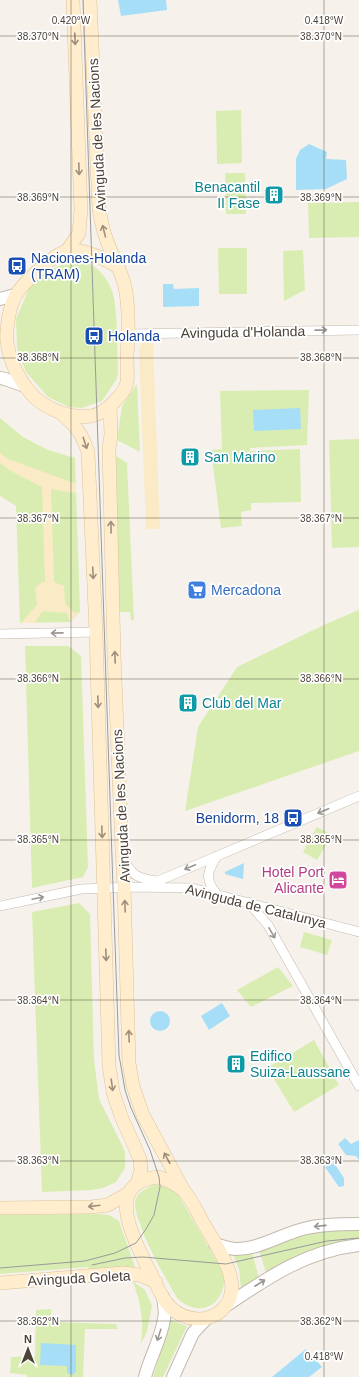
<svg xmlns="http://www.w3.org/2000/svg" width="359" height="1377" viewBox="0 0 359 1377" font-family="Helvetica,sans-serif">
<rect width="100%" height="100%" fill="#f6f2eb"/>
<path fill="#d9edb2" d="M241,110L242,163L217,164L216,111Z
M225,173H245L246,214H226Z
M359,202V237L309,238L308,203Z
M218,248H247V294H219Z
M303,250L305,290L284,301L283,251Z
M76,262C80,263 85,263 89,264C101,269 112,285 114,298C118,322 117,348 118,373L116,380L102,401L82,408L69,407L48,397L26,372L17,349L16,319L30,286L45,272L61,265Z
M137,384L140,452L117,440L122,406Z
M309,390L307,445L250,448V451L300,449L301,502L251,503V510L241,512L242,526L221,528L211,450L222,449L220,391Z
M0,418L23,437L48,450L75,458L80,612L70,622L20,623L16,506L0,496Z
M359,439V547L332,548L329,440Z
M116,456L127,463L134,620H131L130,612H119Z
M359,610V751L185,811L198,727L237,667L328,623Z
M25,646H68L81,656L88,867L83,877L32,888Z
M317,827L332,835L317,860L303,852Z
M79,903L90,914L94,1060L99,1099L125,1151V1168L116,1182L103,1188L92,1190L42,1192L32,912Z
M304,932L332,940L327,955L300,947Z
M278,967L293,986L251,1007L237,990Z
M314,1040L339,1085L294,1112L267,1068Z
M154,1185C164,1185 171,1187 178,1194L224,1274C227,1304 200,1320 177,1298C163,1273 148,1249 139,1221C137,1216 135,1209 135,1203C136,1193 145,1188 154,1185Z
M99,1214L109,1215L119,1221L135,1267L89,1271L88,1267L0,1274V1215Z
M359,1228V1239L266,1273L259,1250L309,1231Z
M232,1252H252L259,1278L243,1288H241L239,1269Z
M133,1281L145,1290L152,1306L147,1331L141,1344C144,1318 141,1306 133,1281Z
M51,1309V1322L116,1324L118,1329H85L83,1377H27V1375L10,1373L11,1357L35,1356L36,1310Z
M170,1320L187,1326L163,1377H153Z"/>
<path fill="#fbeac6" d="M143,342L153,344L160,529H146L139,348Z
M0,453L8,459L76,484V493L51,489L54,582L64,586L65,603L74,613L79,612L70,622L67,613L43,611L34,623H21L37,605L35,588L42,582H45L42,487L9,470L0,463Z"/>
<path fill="#a5def6" d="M118,0H166L167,10L121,16Z
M309,144L327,152L326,159L346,160L347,179L326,189L296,190V159L300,150Z
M163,284H173L174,289L199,288V306L163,307Z
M300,408L301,429L254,431L253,410Z
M244,863L243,879L225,874V872Z
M222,1003L230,1016L209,1030L201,1016Z
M150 1021a10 10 0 1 1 20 0a10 10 0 1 1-20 0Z
M345,1138L351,1144L359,1140V1160L356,1156L346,1155L338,1144Z
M334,1163L344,1178V1186L339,1187L325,1167Z
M41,1343L76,1345V1371L73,1375L67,1373V1366L40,1365Z
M306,1349L322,1367L309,1377H272Z"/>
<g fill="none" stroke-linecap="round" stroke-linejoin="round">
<defs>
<path id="minor" d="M128,334L359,330
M0,634L96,632
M123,859C133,876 137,878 157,881
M150,883L158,881L359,796
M216,893C204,879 208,870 217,856
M248,902L268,925L359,1086
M0,906L81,889L133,887L192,888L359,932"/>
<path id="tertiary" d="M0,299L15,295
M0,378L5,379L25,386
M215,1244C222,1246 230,1249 236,1249C261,1249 283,1233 307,1228C324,1224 342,1224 359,1224
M227,1305C270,1276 307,1251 359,1245
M145,1377C150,1357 161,1339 164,1319C166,1312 164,1305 163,1297
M173,1377L193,1333L206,1319"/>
<path id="secondary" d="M90,0L99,209C101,218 102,227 105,235C110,252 119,266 124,283C130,306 128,335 127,358C127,366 128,375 127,382C126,390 119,397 114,402C108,408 99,415 91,416C69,419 42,408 29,391C18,378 9,359 7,342C6,330 9,306 16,295C23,283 54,253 68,251C84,248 105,259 118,267
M67,251L79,233L81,210L73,0
M110,406L111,435L109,448L114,655L122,849L124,887L129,1063L133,1086L143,1115L185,1193
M61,413C77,427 81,432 88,452L96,632L109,1065L113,1092L121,1116L140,1159L141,1170L137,1184
M159,1177C169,1181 177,1184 185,1192C192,1200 199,1216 205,1226C218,1249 247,1287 222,1310C216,1315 208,1319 200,1319C189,1319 178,1315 170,1307C160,1297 155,1280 148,1268C134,1239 102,1182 159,1177Z
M0,1208L91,1207L108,1205L130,1192
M0,1283L123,1273L140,1275L156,1282"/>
</defs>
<use href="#minor" stroke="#c3b9ad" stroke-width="10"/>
<use href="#tertiary" stroke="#c3b9ad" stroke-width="14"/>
<use href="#secondary" stroke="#dcc39b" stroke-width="14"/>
<use href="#minor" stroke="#fff" stroke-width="9"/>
<use href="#tertiary" stroke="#fff" stroke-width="12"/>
<use href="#secondary" stroke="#ffedcd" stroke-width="13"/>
<path stroke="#9a9a9a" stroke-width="1" d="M92,1265L125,1258L143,1257L226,1264L327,1241L359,1238
M0,1268L85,1261L115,1253L136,1243L146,1229L154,1215L160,1187L159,1177L150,1150L131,1108L125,1090L119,1055L113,887L83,0"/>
</g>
<defs><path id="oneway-shaft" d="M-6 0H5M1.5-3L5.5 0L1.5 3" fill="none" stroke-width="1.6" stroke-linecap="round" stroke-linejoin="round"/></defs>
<g stroke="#9d8f7b">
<use href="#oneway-shaft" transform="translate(75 39) rotate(88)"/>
<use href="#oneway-shaft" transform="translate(79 169) rotate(88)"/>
<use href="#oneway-shaft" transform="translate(104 231) rotate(-104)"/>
<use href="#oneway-shaft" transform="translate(85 443) rotate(72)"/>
<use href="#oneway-shaft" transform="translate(111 527) rotate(-91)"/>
<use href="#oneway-shaft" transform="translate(93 573) rotate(87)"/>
<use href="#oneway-shaft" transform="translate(115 657) rotate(-92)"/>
<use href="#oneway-shaft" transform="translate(98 702) rotate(88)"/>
<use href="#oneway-shaft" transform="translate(102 832) rotate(88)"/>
<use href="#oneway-shaft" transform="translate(125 906) rotate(-92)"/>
<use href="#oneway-shaft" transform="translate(106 955) rotate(88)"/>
<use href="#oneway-shaft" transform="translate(129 1036) rotate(-92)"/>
<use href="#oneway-shaft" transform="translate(112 1085) rotate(82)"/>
<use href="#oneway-shaft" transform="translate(167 1158) rotate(-118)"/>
<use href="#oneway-shaft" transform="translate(94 1206) rotate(173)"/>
</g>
<g stroke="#9d9792">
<use href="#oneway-shaft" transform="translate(321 330) rotate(-1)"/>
<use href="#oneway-shaft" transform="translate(57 633) rotate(179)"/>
<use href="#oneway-shaft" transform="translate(323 811) rotate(157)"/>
<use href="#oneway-shaft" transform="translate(190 867) rotate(157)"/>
<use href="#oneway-shaft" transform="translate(38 898) rotate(-12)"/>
<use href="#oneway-shaft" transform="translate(272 933) rotate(60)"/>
<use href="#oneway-shaft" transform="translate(320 1226) rotate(174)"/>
<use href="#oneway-shaft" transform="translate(260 1283) rotate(-33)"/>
<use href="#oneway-shaft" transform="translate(159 1335) rotate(108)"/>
</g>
<path fill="none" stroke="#4c4238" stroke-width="1" stroke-opacity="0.45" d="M71,0V1377M324,0V1377M0,36H359M0,197H359M0,358H359M0,518H359M0,679H359M0,840H359M0,1000H359M0,1161H359M0,1321H359"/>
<defs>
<symbol id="building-square" viewBox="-11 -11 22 22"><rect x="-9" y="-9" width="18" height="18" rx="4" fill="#0f9aa8" stroke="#fff"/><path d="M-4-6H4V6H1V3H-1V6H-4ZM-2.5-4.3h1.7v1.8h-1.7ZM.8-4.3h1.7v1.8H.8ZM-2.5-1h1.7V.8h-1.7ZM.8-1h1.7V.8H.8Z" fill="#fff"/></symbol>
<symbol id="bus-square" viewBox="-11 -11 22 22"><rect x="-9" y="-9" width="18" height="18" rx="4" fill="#1a4fb4" stroke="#fff"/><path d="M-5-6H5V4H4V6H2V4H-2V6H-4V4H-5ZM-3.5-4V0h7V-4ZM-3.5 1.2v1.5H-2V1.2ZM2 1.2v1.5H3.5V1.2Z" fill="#fff"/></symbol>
<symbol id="supermarket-square" viewBox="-11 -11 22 22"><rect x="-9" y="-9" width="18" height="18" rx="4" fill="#3f7fe0" stroke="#fff"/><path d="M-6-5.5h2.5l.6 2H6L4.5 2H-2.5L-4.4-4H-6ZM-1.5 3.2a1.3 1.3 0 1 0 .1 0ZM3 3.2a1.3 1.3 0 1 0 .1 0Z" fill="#fff"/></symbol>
<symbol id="hotel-square" viewBox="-11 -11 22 22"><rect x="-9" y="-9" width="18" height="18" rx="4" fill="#d1479c" stroke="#fff"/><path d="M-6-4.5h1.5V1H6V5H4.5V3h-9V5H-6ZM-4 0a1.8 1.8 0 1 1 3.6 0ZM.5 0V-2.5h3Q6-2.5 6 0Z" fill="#fff"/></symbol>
</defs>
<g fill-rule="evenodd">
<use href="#building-square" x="263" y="184" width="22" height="22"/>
<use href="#bus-square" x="6" y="255" width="22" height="22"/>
<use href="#bus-square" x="83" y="325" width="22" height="22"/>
<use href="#building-square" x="179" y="446" width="22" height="22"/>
<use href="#supermarket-square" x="186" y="579" width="22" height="22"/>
<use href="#building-square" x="177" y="692" width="22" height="22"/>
<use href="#bus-square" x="282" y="807" width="22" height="22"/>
<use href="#hotel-square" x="327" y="869" width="22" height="22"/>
<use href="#building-square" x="225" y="1053" width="22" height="22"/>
</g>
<g text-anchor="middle" stroke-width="3.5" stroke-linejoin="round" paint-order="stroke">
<g font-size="14" fill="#4c4238" stroke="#fff">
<text transform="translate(97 135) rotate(-93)" y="5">Avinguda de les Nacions</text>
<text transform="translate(243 332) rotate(-1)" y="5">Avinguda d'Holanda</text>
<text transform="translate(121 806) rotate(-93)" y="5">Avinguda de les Nacions</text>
<text transform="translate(256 906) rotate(14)" y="5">Avinguda de Catalunya</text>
<text transform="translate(79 1278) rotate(-3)" y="5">Avinguda Goleta</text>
</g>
<g font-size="14" fill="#0d838f" stroke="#fff" text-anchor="start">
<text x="260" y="192" text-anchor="end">Benacantil<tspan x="260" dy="16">II Fase</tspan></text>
<text x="204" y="462">San Marino</text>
<text x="202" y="708">Club del Mar</text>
<text x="250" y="1061">Edifico<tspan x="250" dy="16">Suiza-Laussane</tspan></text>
</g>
<g font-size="14" fill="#164399" stroke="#fff" text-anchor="start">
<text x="31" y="263">Naciones-Holanda<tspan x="31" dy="16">(TRAM)</tspan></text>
<text x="108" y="341">Holanda</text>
<text x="279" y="823" text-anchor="end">Benidorm, 18</text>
</g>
<g font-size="14" fill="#366cbe" stroke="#fff" text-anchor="start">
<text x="211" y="595">Mercadona</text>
</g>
<g font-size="14" fill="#b23c85" stroke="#fff" text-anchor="end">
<text x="324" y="877">Hotel Port<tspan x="324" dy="16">Alicante</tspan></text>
</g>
</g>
<g font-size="10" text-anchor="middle" fill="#4c4238" stroke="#fff" stroke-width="3.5" stroke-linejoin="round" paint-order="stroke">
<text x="71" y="24">0.420°W</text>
<text x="324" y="24">0.418°W</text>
<text x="38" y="40">38.370°N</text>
<text x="321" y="40">38.370°N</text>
<text x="38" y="201">38.369°N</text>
<text x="321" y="201">38.369°N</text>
<text x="38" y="361">38.368°N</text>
<text x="321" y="361">38.368°N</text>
<text x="38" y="522">38.367°N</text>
<text x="321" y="522">38.367°N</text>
<text x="38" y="682">38.366°N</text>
<text x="321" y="682">38.366°N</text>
<text x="38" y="843">38.365°N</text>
<text x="321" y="843">38.365°N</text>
<text x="38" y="1004">38.364°N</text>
<text x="321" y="1004">38.364°N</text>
<text x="38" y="1164">38.363°N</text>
<text x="321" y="1164">38.363°N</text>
<text x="38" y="1325">38.362°N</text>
<text x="321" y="1325">38.362°N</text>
<text x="324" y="1360">0.418°W</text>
</g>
<g transform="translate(28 1349)" stroke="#ffffff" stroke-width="3" paint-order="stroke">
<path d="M0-3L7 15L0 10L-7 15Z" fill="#4c4238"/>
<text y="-6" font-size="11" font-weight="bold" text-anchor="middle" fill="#4c4238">N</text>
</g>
</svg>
